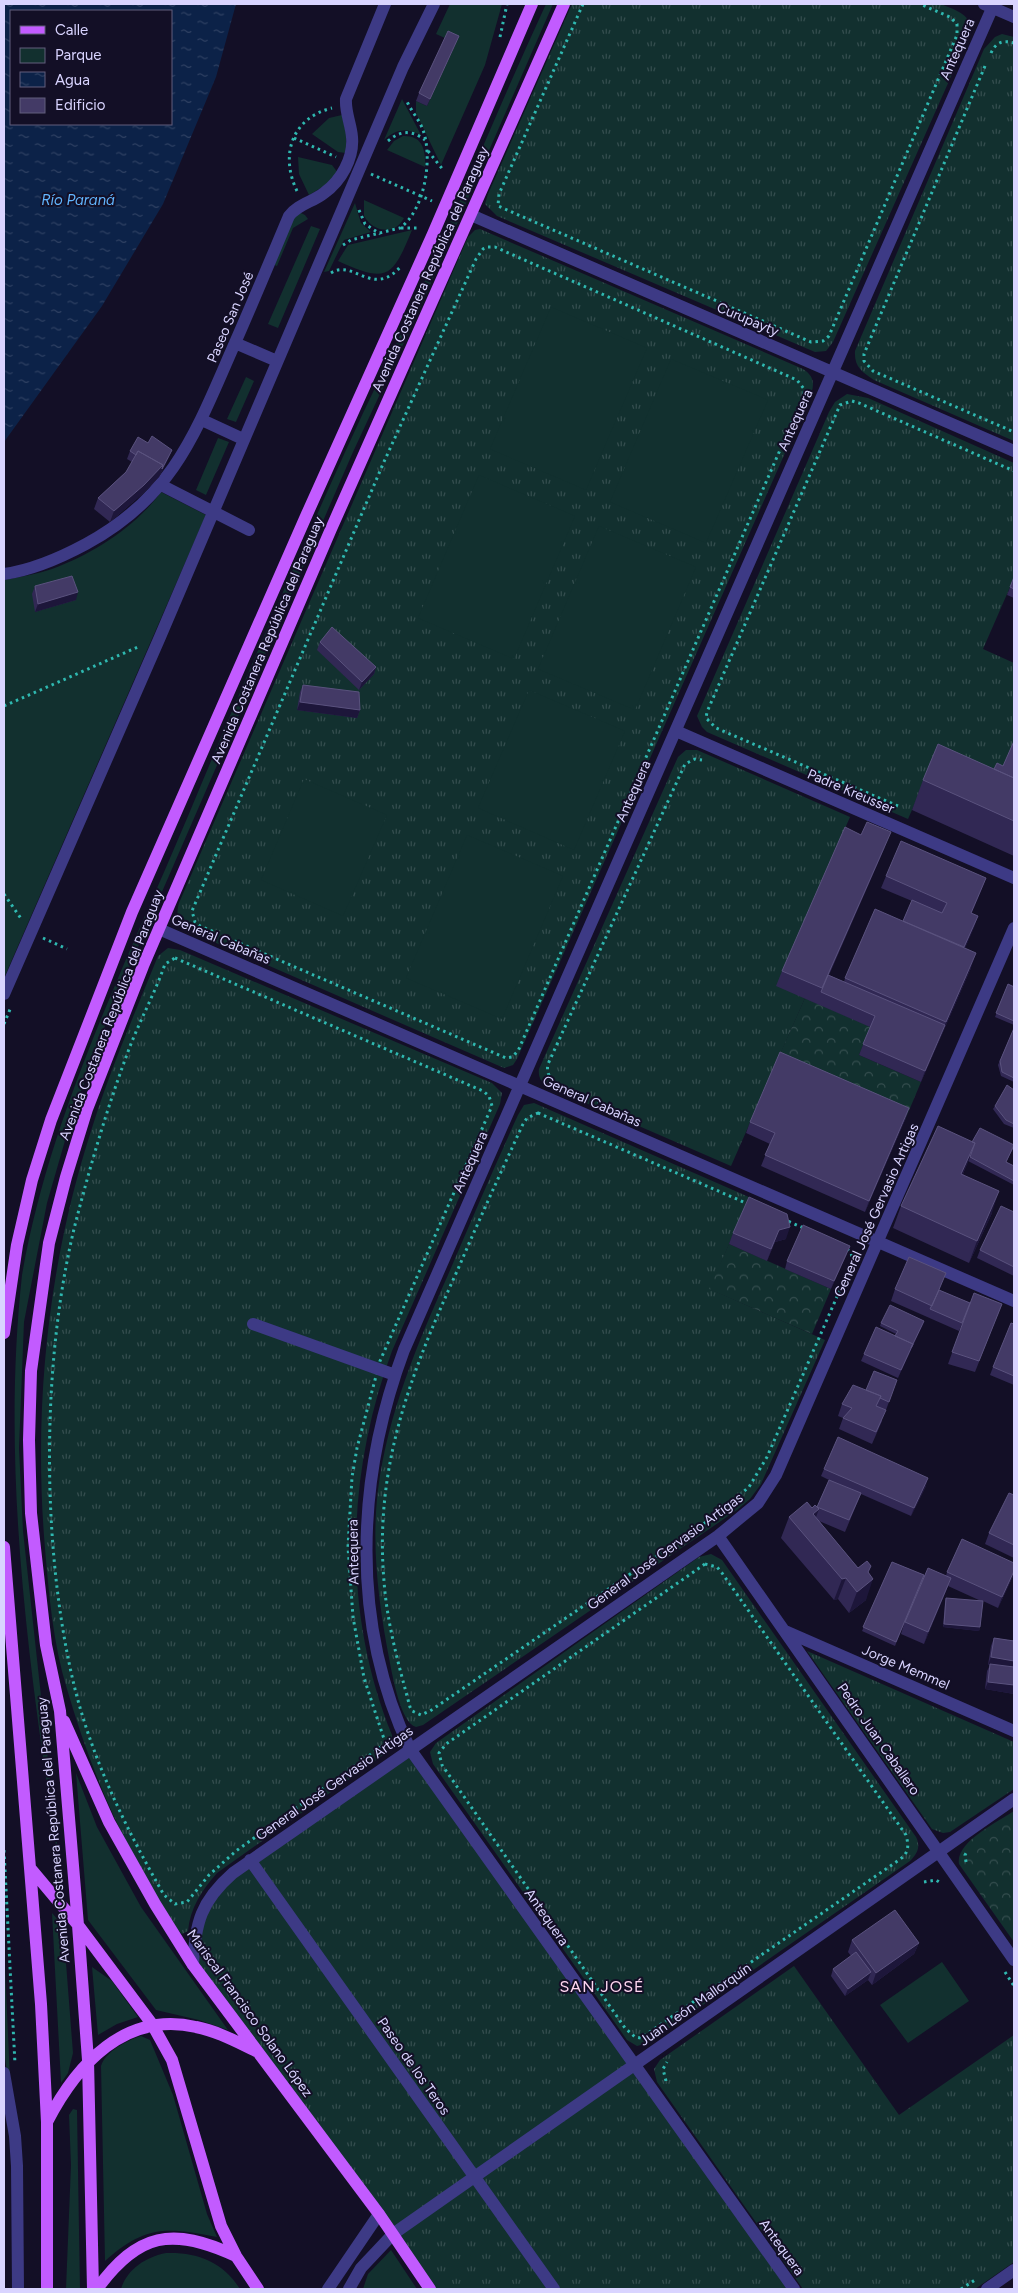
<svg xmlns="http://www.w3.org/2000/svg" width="1018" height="2293" viewBox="0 0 1018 2293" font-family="Figtree,sans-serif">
<defs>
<pattern id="grass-tufts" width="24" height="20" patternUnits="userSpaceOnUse" patternTransform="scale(1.25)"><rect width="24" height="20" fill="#12302f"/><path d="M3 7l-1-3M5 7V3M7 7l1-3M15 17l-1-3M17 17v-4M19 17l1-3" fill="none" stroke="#344d4e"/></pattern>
<pattern id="forest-crowns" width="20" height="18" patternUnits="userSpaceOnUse" patternTransform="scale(1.25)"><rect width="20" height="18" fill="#12302f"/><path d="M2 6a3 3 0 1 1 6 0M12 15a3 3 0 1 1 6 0" fill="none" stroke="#344d4e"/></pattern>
<pattern id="water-ripples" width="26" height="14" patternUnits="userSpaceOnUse" patternTransform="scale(1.25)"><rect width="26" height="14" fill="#0c2248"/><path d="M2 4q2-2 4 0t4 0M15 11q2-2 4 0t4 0" fill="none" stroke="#2f4163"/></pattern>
</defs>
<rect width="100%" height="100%" fill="#130f26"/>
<path fill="url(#grass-tufts)" d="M572,4H941C955,10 977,16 969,36L833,342L826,351L815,352L497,216L485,204L488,194Z
M1002,34L1014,37V441L874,380C862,372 854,367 855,351L984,49L995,37Z
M480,229L803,369C817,378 814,388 808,401L517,1059L513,1065L504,1068L191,932C179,924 175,917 179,903L468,237L475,230Z
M847,394L868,398L1014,463V578L983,649L1014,663V754L999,777L938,750L908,819L707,732L702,727L697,716L829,412L835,402Z
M686,750H697L850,817L839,842L805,998L731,1166L549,1087C541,1082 538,1078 539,1069L678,757Z
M168,948L180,950L492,1083L502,1093L500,1104L392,1351C346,1475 342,1612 392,1735V1745L386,1753L217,1873C202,1890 190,1908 188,1931L182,1934L178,1930C162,1904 145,1878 131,1851C104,1800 83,1744 67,1689C53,1643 49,1595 45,1548C33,1407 48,1263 92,1128C110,1070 135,1013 158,956Z
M534,1103L749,1197L710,1289L825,1340L761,1484L750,1499L737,1510L423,1725L416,1727C401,1723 393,1678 390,1663C379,1606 371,1548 378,1490C388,1413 417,1345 448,1275C471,1221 494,1168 518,1115L524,1105Z
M711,1554L722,1560L916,1837C921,1847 917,1854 910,1861L648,2043L637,2046L627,2040L433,1764L430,1752L436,1743L699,1557Z
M807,1651L1014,1742V1789L950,1832L943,1833L932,1829Z
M410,1749L794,2289H430L193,1965L208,1898Z
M794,1966L899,2115L1014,2035V2262L975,2289H803L657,2082L654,2069L660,2060Z"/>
<path fill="url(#forest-crowns)" d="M805,998L871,1027L859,1055L921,1082L905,1120L776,1063Z
M729,1244L831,1289L812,1334L709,1289Z
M1014,1811V1942L959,1864C955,1842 998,1822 1014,1811Z"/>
<path fill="#12302f" d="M450,4H502L485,65L441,165L416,113V101L427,106L456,43L436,34Z
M546,4H553L421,306L353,452L112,1007L73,1113L47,1203L24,1322L19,1448L23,1531L61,1879C31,1681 0,1476 22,1275C50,1114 125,966 188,816C239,694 291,571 346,450C368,401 392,354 414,305C459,205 500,103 546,4Z
M402,99L421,135C406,128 396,129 384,140Z
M342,115L346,133V153L338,152L312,134L329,118Z
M403,136C423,135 426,151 425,167L387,150L394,141Z
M298,157L332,165L338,173L329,183L309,195L299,174Z
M364,200L404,218C395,236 373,232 364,216Z
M355,203L361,223L371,232L344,240L329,271L324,272Z
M299,212L305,215L308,219L293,228L277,266L272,264L293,217Z
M311,226L320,229L278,328L268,324Z
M412,230C392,279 387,283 338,261L348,245Z
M551,307L647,348L586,490L490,449Z
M671,359L768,400L706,543L610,502Z
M246,377L254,381L236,422L227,419Z
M218,438L229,442L206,495L196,490Z
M479,475L575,516L514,659L418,618Z
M161,492L206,515L4,978V580C20,577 37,574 52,569C93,554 135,527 161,492Z
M599,526L696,567L635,710L538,669Z
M529,690L625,731L574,850L478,808Z
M304,779L387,815L343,916L261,880Z
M467,835L563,876L502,1019L406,978Z
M76,1773L97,1827L141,1907L228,2030L199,2020L156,2010L88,1920Z
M52,1913L59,1921L64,1937L73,2053L68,2073L61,2083Z
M4,1944L11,2102L4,2051Z
M942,1962L969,2001L908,2043L880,2005Z
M92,1967L112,1981L138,2017L117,2024L98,2035Z
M141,2036L150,2040L173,2095L207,2214L217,2237C167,2227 145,2225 105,2261L101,2066C106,2051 126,2041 141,2036Z
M73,2109L77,2110L80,2289H66L71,2165L69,2115Z
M391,2250L417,2289H363L368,2274Z
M166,2253C198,2252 223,2262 240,2289H121C127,2269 146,2257 166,2253Z"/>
<path fill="url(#water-ripples)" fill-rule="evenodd" d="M4,4H236L216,77L163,204L102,306L4,442ZM11,11H171V124H11Z"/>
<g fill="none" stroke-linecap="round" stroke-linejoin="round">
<path stroke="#2fb8b0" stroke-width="3" stroke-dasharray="2.5 4" stroke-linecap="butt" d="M583,4L499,194L498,206L811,342L823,341L829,336L957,35V24L950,17L920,4
M500,37L507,4
M991,53C996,42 1003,40 1014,43
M985,66L864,354V361L873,371L1014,432
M294,138L336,157
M388,141C401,130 412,130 425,140
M428,151L444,171
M371,174L432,201
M297,191C280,156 291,118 332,108
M359,210L365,224L380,234
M401,228H420
M343,245L351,240L400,228C425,210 433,158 423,130C419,119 410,110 406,99
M488,247H495L797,380L804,389V395L518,1051L512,1057L506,1058L200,926L195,922L192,911L383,464L476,259L483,249Z
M331,273C354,258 373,300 402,265
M4,706L140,646
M898,806L716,728L706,718L707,712L840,405L852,401L859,403L1014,471
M4,894L22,920
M43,938L67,949
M175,958L483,1091L489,1096L492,1106L380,1361L357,1448L352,1477L348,1547L353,1617L364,1678L385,1742L381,1747L236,1851L209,1875L187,1902L175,1904L164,1895C126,1829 92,1759 74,1685C41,1547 41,1359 76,1221C91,1163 108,1105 129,1049C140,1020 155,993 165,964Z
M4,1024L11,1007
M612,1108L558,1084C550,1078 546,1074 548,1064L685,764L695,759L702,760
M538,1113L843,1245L851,1253L853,1260L767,1457L749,1487L715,1516L430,1711L421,1715L412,1711L410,1707C399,1666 387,1624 384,1581C374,1465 412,1371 458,1269C479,1220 501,1172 523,1124L527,1118Z
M705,1564L717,1567L722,1573L906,1835C909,1846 909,1853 899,1860L641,2038L635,2037L625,2028L442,1765L439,1753L446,1744Z
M4,1850L15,2064
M966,1862L965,1855L968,1850
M924,1882L936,1880L942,1884
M1005,1972L1014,1986
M666,2081L663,2069L667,2062
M961,2289L975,2280"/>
<path stroke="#3d3a85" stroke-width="12" d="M984,4L1014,17
M471,215L1014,451
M235,343L277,361
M202,420L243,439
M161,485L249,530
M4,574C33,570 60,558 86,544C171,498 194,437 231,352C251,307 270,261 289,216C298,204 313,202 324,193C341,181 354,158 352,137C351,124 345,112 346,99L385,4
M676,731L1014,878
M159,929L1014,1301
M4,994L160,637L403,67L434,4
M253,1324L395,1375
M718,1536L1014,1960
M785,1631L1014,1731
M250,1860L554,2289
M193,1965C195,1923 201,1901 233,1873L718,1536L758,1503L776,1475L1014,928
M4,2073L15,2136L17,2166L18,2289
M328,2289L379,2214
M349,2289L361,2268L393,2234L1014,1799
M794,2289L410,1749C350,1623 356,1479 404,1350L994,4
M987,2289L1014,2270"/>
<path stroke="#c25bff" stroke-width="12" d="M4,1333L17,1245L32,1180L51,1120L132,912L307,514L433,234L532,4
M4,1547L41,2004L47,2122V2289
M64,1721L109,1822L155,1904L193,1965L379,2214L430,2289
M31,1869L78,1925L152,2024L172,2060L221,2226L236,2256L258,2289
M47,2122C77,2064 125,2011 196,2027C217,2031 237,2042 256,2051
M93,2289L88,2060L78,1925L60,1711L46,1645L31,1513L29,1440L31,1371L49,1243L66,1177L87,1109L143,966L331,529L564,4
M97,2289C138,2233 172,2226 236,2256"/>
</g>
<path fill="#312854" d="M459,36L427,106L416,101L419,93Z
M148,443L172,450L169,457L159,477L140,496L110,522L94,509L98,498L126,472L132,462L127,459L130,451Z
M1014,577V598L1007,595Z
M35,586L76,600L35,612L32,594Z
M320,642L376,667L374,674L359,690L317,650Z
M303,685L360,710L357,718L297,710L300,692Z
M1014,741V856L912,810L923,780L994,769L1003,766Z
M885,847L829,975L844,982L845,978L903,921L912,901L881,888L886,876L986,878L971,914L978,916L965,948L971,968L921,1082L859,1055L870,1027L776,986L782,971Z
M1008,984L1014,986V984V1025L995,1017Z
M1014,1028V1082L1001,1076L998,1065Z
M1014,1090V1128L1004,1124L993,1109L995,1106Z
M909,1108L905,1120L865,1212L761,1166L770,1144L746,1133L750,1122Z
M972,1142L1013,1149L1006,1162L1014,1166V1185L968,1161L963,1174L992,1213L969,1263L893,1228L901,1206Z
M1014,1212V1276L977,1258L980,1250Z
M733,1233L786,1239L775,1242L767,1261L729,1244Z
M847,1254L831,1289L785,1269L787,1261Z
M895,1289L939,1290L970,1303L1002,1304L975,1372L948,1364L965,1317L959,1331L891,1301Z
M924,1321L898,1378L861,1361L864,1354L895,1336L896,1334L880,1326L881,1323Z
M1014,1324V1385L990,1375L993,1367Z
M897,1380L886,1410L878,1407L882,1421L872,1444L839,1429L843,1418L838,1416L842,1404Z
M824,1469L926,1486L911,1516L861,1494L845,1532L819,1521L858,1568L869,1573L866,1600L849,1613L838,1599L834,1600L781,1538L789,1517L812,1508L817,1507L829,1480L821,1476Z
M1014,1495V1558L985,1544L989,1533Z
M892,1562L924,1575L946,1576L947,1572L1013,1576L998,1608L983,1601L980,1627L979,1631L943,1627L945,1602L946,1598L981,1601L948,1586L924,1644L901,1634L904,1624L895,1646L862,1631Z
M994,1638L1014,1641V1694L985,1689L987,1671L990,1665H988L991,1646Z
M852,1940L919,1943L914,1954L872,1985L868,1980L845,1996L831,1976L833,1969L851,1956L848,1952Z"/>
<path fill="#1d163a" d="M172,450L169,457L159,477L140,496L110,522L114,511Z
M78,592L76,600L35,612L38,604Z
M376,667L374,674L359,690L362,682Z
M300,702L360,710L357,718L297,710Z
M891,832L885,847L821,992Z
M986,878L982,889L967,925L971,913Z
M978,916L974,928L959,962L963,951Z
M976,953L971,968L941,1037L946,1022Z
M945,1025L941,1037L921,1082L925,1071Z
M909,1108L905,1120L865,1212L869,1201Z
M975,1143L967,1165L953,1195L961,1174Z
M999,1191L992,1213L969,1263L977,1241Z
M790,1227L786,1239L775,1242L767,1261L779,1230Z
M850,1246L847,1254L831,1289L834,1281Z
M924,1321L923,1325L898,1378L913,1344Z
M928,1478L926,1486L911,1516L914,1508Z
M819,1509L811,1531L813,1514Z
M871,1566L864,1586L873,1579L866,1600L849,1613L857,1592Z
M1014,1571L1013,1576L998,1608L1002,1597Z
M846,1578L838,1599L834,1600L842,1579Z
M951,1578L947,1589L924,1644L928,1632Z
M944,1624L980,1627L979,1631L943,1627Z
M991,1657L1014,1661V1669L988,1665Z
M988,1682L1014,1685V1694L985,1689Z
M919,1943L914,1954L872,1985L876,1973Z
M871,1972L868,1980L845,1996L848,1989Z"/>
<path fill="#433a66" stroke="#5a527e" d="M448,31L459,36L430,99L419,93Z
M152,436L172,450L162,469L163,465L138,451L136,455L130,451L138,437L148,443Z
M138,451L163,465L144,485L114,511L98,498L126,472Z
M72,576L78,592L38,604L35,586Z
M1014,577V589L1010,587Z
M332,627L376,667L362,682L320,642Z
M303,685L359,692L360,710L300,702Z
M1014,741V778L994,769L997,763L1003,766Z
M938,744L1014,778V821L923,780Z
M867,822L891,832L822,988L782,971L845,827L861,835Z
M901,841L986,878L971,913L978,916L964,947L903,921L912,900L942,913L947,903L886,876Z
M875,909L976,953L946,1022L845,978Z
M828,975L945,1025L925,1071L863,1044L875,1016L821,992Z
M1008,984L1014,987V1021L996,1013Z
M1014,1028V1078L1002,1072L1000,1061Z
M780,1052L909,1108L869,1201L765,1155L775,1133L750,1122Z
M1007,1085L1014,1090V1124L1006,1120L995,1106Z
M938,1126L975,1143L961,1174L999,1191L977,1241L901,1206Z
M980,1128L1014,1145L1006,1162L1014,1166V1181L970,1157L975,1143L972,1142Z
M749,1197L787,1214L790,1227L779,1230L771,1249L733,1233Z
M1001,1206L1014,1212V1267L980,1250Z
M803,1225L850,1246L834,1281L787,1261Z
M909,1257L946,1273L932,1306L895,1289Z
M939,1290L970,1303L962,1323L930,1309Z
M974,1293L1002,1304L979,1361L952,1352Z
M890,1305L924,1321L911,1348L913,1344L895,1336L898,1331L881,1323Z
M1011,1323L1014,1324V1376L993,1367Z
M876,1327L913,1344L901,1370L864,1354Z
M874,1371L897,1380L889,1402L880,1398L881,1396L866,1390Z
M853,1385L881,1396L876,1406L886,1410L876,1432L843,1418L852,1408L842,1404Z
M838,1437L928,1478L914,1508L824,1469Z
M829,1480L861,1493L849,1520L817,1507Z
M1009,1493L1014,1495V1545L989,1533Z
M807,1502L812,1508L815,1505L819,1509L813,1514L858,1568L867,1561L871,1566L868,1572L873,1579L857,1592L846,1578L842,1579L789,1517Z
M962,1539L1014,1563V1571L1002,1597L947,1572Z
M892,1562L924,1575L896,1642L863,1627Z
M928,1568L951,1578L928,1632L905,1622Z
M946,1598L983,1601L980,1627L944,1624Z
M994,1638L1014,1641V1661L991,1657Z
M990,1664L1014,1667V1685L988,1682Z
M895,1910L919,1943L876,1973L852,1940Z
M856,1952L871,1972L848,1989L833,1969Z"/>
<g text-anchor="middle" stroke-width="4" stroke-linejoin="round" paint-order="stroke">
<g font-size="14" fill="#d9d4ff" stroke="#130f26">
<text transform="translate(957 49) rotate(-66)" y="5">Antequera</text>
<text transform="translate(430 269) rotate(-66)" y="5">Avenida Costanera República del Paraguay</text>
<text transform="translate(230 317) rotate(-67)" y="5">Paseo San José</text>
<text transform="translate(748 319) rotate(23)" y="5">Curupayty</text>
<text transform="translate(795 420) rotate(-66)" y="5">Antequera</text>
<text transform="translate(267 640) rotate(-67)" y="5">Avenida Costanera República del Paraguay</text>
<text transform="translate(633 791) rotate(-66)" y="5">Antequera</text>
<text transform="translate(851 791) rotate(23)" y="5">Padre Kreusser</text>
<text transform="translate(221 939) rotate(23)" y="5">General Cabañas</text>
<text transform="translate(111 1015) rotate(-69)" y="5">Avenida Costanera República del Paraguay</text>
<text transform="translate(592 1101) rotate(24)" y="5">General Cabañas</text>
<text transform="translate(470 1162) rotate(-66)" y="5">Antequera</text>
<text transform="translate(876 1210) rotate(-66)" y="5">General José Gervasio Artigas</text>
<text transform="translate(665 1551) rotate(-36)" y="5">General José Gervasio Artigas</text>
<text transform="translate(353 1552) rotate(-91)" y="5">Antequera</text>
<text transform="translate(906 1667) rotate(23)" y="5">Jorge Memmel</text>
<text transform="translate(879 1739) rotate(55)" y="5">Pedro Juan Caballero</text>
<text transform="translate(334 1783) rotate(-35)" y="5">General José Gervasio Artigas</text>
<text transform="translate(53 1830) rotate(-95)" y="5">Avenida Costanera República del Paraguay</text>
<text transform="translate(547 1917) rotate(55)" y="5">Antequera</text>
<text transform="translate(695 2004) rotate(-35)" y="5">Juan León Mallorquín</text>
<text transform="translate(250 2013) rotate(54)" y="5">Mariscal Francisco Solano López</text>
<text transform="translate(414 2066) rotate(55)" y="5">Paseo de los Teros</text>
<text transform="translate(782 2247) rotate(54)" y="5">Antequera</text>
</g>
<g font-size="15" font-style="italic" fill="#62b6ff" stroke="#130f26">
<text x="78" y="205">Río Paraná</text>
</g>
<g font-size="16" letter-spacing="1" fill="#ffd6f0" stroke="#130f26">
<text x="602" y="1992">SAN JOSÉ</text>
</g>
</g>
<rect width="1018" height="2293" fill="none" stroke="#d9d4ff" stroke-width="10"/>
<rect x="10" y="10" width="162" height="115" fill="#130f26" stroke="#625e7d"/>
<rect x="20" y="26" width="25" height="8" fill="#c25bff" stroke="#625e7d"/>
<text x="55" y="35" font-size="15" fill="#d9d4ff">Calle</text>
<rect x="20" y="48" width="25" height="15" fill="#12302f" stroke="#625e7d"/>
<text x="55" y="60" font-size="15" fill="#d9d4ff">Parque</text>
<rect x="20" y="72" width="25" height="15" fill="url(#water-ripples)" stroke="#625e7d"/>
<text x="55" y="85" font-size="15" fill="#d9d4ff">Agua</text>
<rect x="20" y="98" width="25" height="15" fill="#433a66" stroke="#625e7d"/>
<text x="55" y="110" font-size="15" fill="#d9d4ff">Edificio</text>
</svg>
